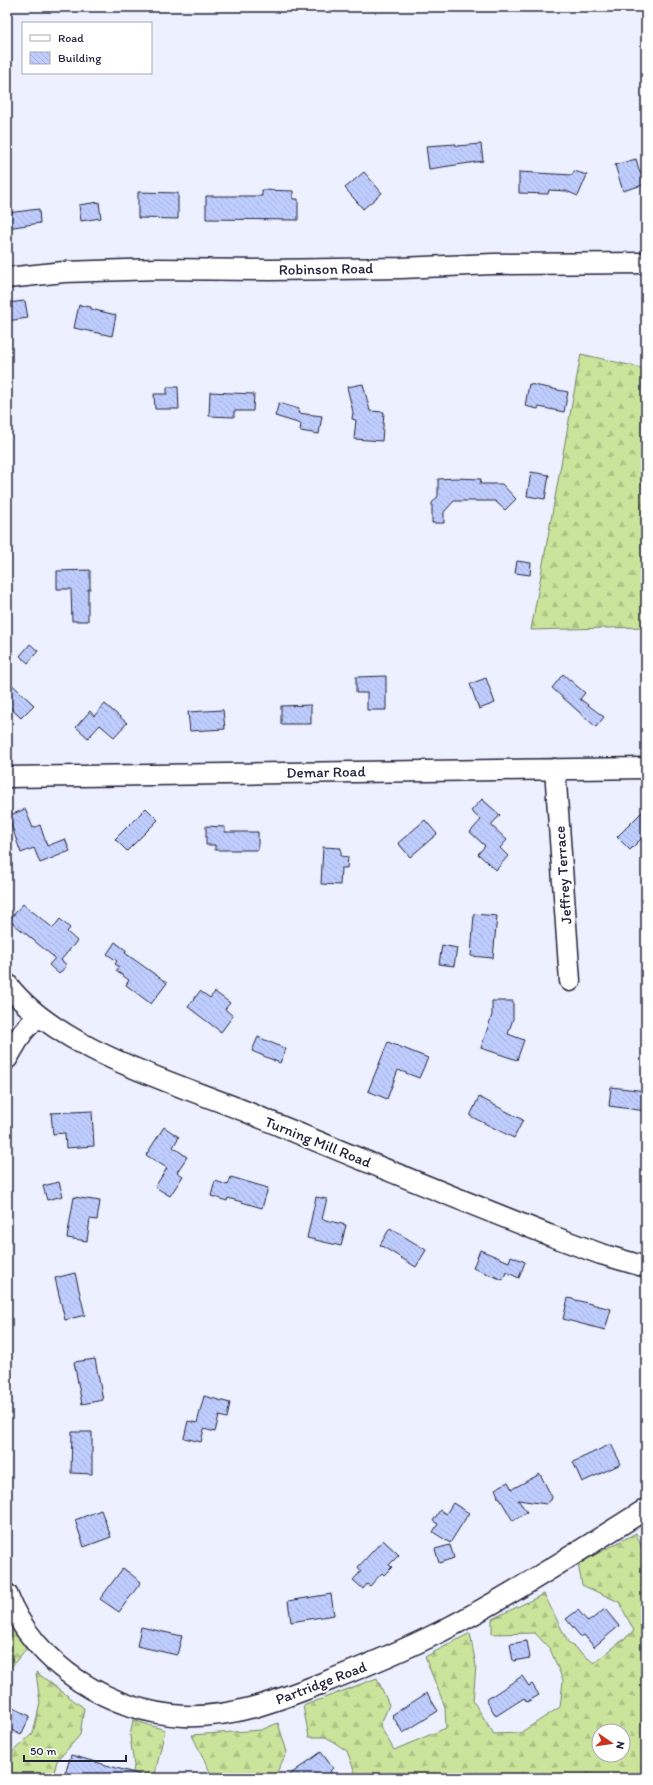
<svg xmlns="http://www.w3.org/2000/svg" width="653" height="1785" viewBox="0 0 653 1785" font-family="Itim,sans-serif">
<defs>
<pattern id="forest-firs" width="22" height="20" patternUnits="userSpaceOnUse"><rect width="22" height="20" fill="#cae49b"/><path d="M5 1l3.5 6h-7zM16 11l3.5 6h-7z" fill="#adc386"/></pattern>
<pattern id="building-back-hatch" width="6" height="6" patternUnits="userSpaceOnUse"><rect width="6" height="6" fill="#bfceff"/><path d="M-1 5l2 2M0 0l6 6M5-1l2 2" fill="none" stroke="#a4b1db"/></pattern>
</defs>
<rect width="100%" height="100%" fill="#ecf0ff"/>
<filter id="ink" filterUnits="userSpaceOnUse"><feTurbulence type="fractalNoise" baseFrequency=".025" numOctaves="2"/><feDisplacementMap in="SourceGraphic" scale="8" xChannelSelector="R" yChannelSelector="G"/><feConvolveMatrix kernelMatrix="1 2 1 2 8 2 1 2 1" color-interpolation-filters="sRGB"/></filter>
<g filter="url(#ink)">
<path fill="url(#forest-firs)" stroke="#76836b" fill-rule="evenodd" d="M581,354L646,369V627L531,630Z
M636,1533L646,1559V1778H357L347,1751L326,1737H309L303,1706L377,1678L389,1705L380,1726L394,1750L446,1728L445,1707L425,1657L470,1633L476,1666L473,1701L494,1734L520,1733L560,1707L563,1680L550,1649L535,1633L492,1634V1619L544,1594L568,1642L594,1663L634,1631L619,1602L582,1585L578,1564ZM599,1731H623V1755H599Z
M11,1622L26,1649L7,1672V1626Z
M36,1672L84,1708L80,1735L57,1761L52,1778H7V1753L10,1754L33,1733L40,1703Z
M133,1720L165,1730L154,1778H132L134,1766L130,1736Z
M278,1723L287,1752L274,1778H213L192,1735L261,1730Z"/>
<path fill="url(#building-back-hatch)" stroke="#22223b" d="M456,144V146L481,144L483,161L429,169L426,146Z
M636,159L640,173L646,171V184L623,191L615,165Z
M574,171L587,175L578,196L566,191L549,190L548,194L519,193V172L572,175Z
M364,172L382,193L363,209L345,188Z
M262,190L293,191V199H298V220L206,219V196H262Z
M138,192L178,193V219L138,218Z
M99,202L101,218L81,221L79,205Z
M39,209L40,223L7,228V213Z
M25,301L28,318L7,321V303Z
M79,305L91,307V309L116,315L112,336L74,328Z
M363,384L370,411L384,412L382,441L354,439L356,420L352,419L353,412L347,387Z
M529,384L568,392L564,412L539,407L538,409L525,406Z
M167,387H178L179,409H155L154,394H167Z
M210,392L254,394L253,411H234V417L209,416Z
M279,403L299,409L298,413L322,416L319,434L300,431L301,424L275,416Z
M531,472L549,475L545,499L527,496Z
M456,478L481,479L480,484H502L516,499L505,510L495,501H454L444,512V523H432V503L438,496V479Z
M517,561L531,563L530,575L515,573Z
M90,570V589H88V621H72L71,589H57V571Z
M30,644L38,651L28,663L20,656Z
M563,674L585,693L580,699L604,717L596,727L552,688Z
M386,676V710H367V693H356V677Z
M486,678L495,703L479,709L470,684Z
M7,680L34,705L21,718L7,705Z
M105,704L127,723L114,737L100,725L88,738L76,727L90,711L94,716Z
M311,705V724H281V706Z
M223,710L225,729L190,731L188,712Z
M482,799L500,815L491,825L507,840L500,848L508,856L496,870L478,854L485,846L470,832L481,820L471,811Z
M146,808L158,820L127,851L115,839Z
M646,808V834L630,850L617,837Z
M25,809L33,828L40,825L47,846L65,839L70,851L40,863L34,848L21,853L8,816Z
M425,820L437,834L410,857L398,843Z
M206,826L225,827V832H258V850H215V845H206Z
M323,847L341,848V856L348,857L347,868H341L340,885L321,884Z
M23,904L53,928L60,919L70,928L67,932L77,941L61,960L67,965L59,974L49,965L55,958L9,920Z
M474,914L497,916L493,958L471,956Z
M115,942L127,951L125,953L167,983L151,1004L126,985L129,980L116,971L119,967L115,964L117,961L107,954Z
M442,945L457,948L454,966L439,964Z
M200,991L210,998L215,992L230,1003L225,1009L233,1016L221,1032L188,1007Z
M492,1001H513V1019L508,1034L524,1040L517,1060L481,1048L492,1015Z
M258,1037L286,1049L280,1063L252,1051Z
M388,1042L428,1058L419,1078L398,1070L387,1099L368,1091Z
M611,1087L646,1091V1111L609,1106Z
M479,1097L523,1120L514,1138L470,1116Z
M92,1111L94,1146L66,1148L65,1133L53,1134L51,1113Z
M164,1127L179,1137L173,1147L187,1157L177,1172L183,1176L170,1196L155,1187L167,1168L146,1155Z
M231,1177L268,1188L262,1208L228,1198L227,1201L211,1196L215,1181L228,1185Z
M59,1182L63,1196L47,1200L43,1186Z
M74,1197L100,1201L97,1220L90,1219L87,1241L67,1238Z
M316,1197L327,1199L322,1219L346,1225L341,1246L307,1238Z
M390,1228L426,1250L416,1267L380,1245Z
M480,1250L509,1262L511,1256L525,1262L519,1278L506,1272L503,1280L473,1268Z
M75,1273L85,1315L65,1320L55,1278Z
M568,1298L611,1309L605,1330L563,1319Z
M95,1359L103,1400L82,1404L74,1362Z
M204,1396L230,1403L227,1418L219,1416L215,1432L204,1429L201,1442L184,1438L188,1421L197,1423Z
M72,1432H92V1474L71,1473Z
M611,1444L621,1464L582,1482L573,1462Z
M540,1474L552,1497L551,1500L546,1504L518,1500L527,1512L513,1521L499,1497H497L498,1496L495,1489L508,1482L512,1489Z
M453,1503L469,1513L450,1543L433,1532L438,1524L433,1521L440,1510L446,1514Z
M101,1510L111,1537L84,1547L75,1520Z
M383,1540L399,1555L389,1565L392,1567L384,1575L382,1573L370,1586L367,1584L363,1589L353,1580L361,1571L358,1567Z
M450,1545L454,1558L439,1563L435,1549Z
M123,1568L141,1582L119,1612L100,1599Z
M331,1594L334,1615L291,1622L288,1601Z
M605,1609L619,1626L594,1647L584,1635L581,1637L566,1619L578,1610L588,1622Z
M141,1627L182,1636L177,1655L137,1646Z
M527,1641L530,1658L513,1661L510,1644Z
M522,1676L529,1686L532,1684L539,1695L527,1702L524,1698L496,1716L486,1700Z
M427,1693L438,1711L403,1733L392,1715Z
M7,1705L30,1716L21,1735L7,1728Z
M321,1752L333,1768L330,1771L335,1778H285Z
M71,1755L141,1775V1778H80L65,1774Z"/>
<g fill="none" stroke-linecap="round" stroke-linejoin="round">
<defs>
<path id="minor" d="M7,278L64,272L157,269L270,270L401,268L493,264L646,263
M555,769L570,981
M7,777L646,768
M7,984C56,1049 173,1082 247,1112C347,1154 448,1195 549,1235L601,1254L646,1267
M7,1059L23,1032L38,1016
M7,1594C20,1630 48,1660 79,1681C110,1701 147,1714 184,1716C232,1718 276,1701 320,1684C361,1668 402,1651 442,1631C512,1595 579,1551 646,1509"/>
</defs>
<use href="#minor" stroke="#22223b" stroke-width="23"/>
<use href="#minor" stroke="#fff" stroke-width="20"/>
</g>
</g>
<g text-anchor="middle" stroke-width="4" stroke-linejoin="round" paint-order="stroke">
<g font-size="15" fill="#22223b" stroke="#fff">
<text transform="translate(326 269) rotate(-1)" y="5">Robinson Road</text>
<text transform="translate(326 772) rotate(-1)" y="5">Demar Road</text>
<text transform="translate(563 875) rotate(-94)" y="5">Jeffrey Terrace</text>
<text transform="translate(318 1142) rotate(22)" y="5">Turning Mill Road</text>
<text transform="translate(321 1683) rotate(-21)" y="5">Partridge Road</text>
</g>
</g>
<rect width="653" height="1785" fill="none" stroke="#fff" stroke-width="24"/>
<rect x="12" y="12" width="629" height="1761" fill="none" stroke="#22223b" stroke-width="1.5" filter="url(#ink)"/>
<rect x="22" y="22" width="130" height="52" fill="#ffffff" stroke="#a7a7b1"/>
<rect x="30" y="35" width="20" height="6" fill="#ffffff" stroke="#a7a7b1"/>
<text x="58" y="42" font-size="12" fill="#22223b">Road</text>
<rect x="30" y="52" width="20" height="12" fill="url(#building-back-hatch)" stroke="#a7a7b1"/>
<text x="58" y="62" font-size="12" fill="#22223b">Building</text>
<g transform="translate(611 1743) rotate(103)"><circle r="19" fill="#ffffff" stroke="#a7a7b1"/>
<path d="M0-3L7 15L0 10L-7 15Z" fill="#c8321e"/>
<text y="-6" font-size="11" font-weight="bold" text-anchor="middle" fill="#22223b">N</text>
</g>
<path d="M24 1755v6h102v-6" fill="none" stroke="#22223b" stroke-width="2"/>
<text x="30" y="1755" font-size="12" fill="#22223b" stroke="#ffffff" stroke-width="3" paint-order="stroke">50 m</text>
</svg>
